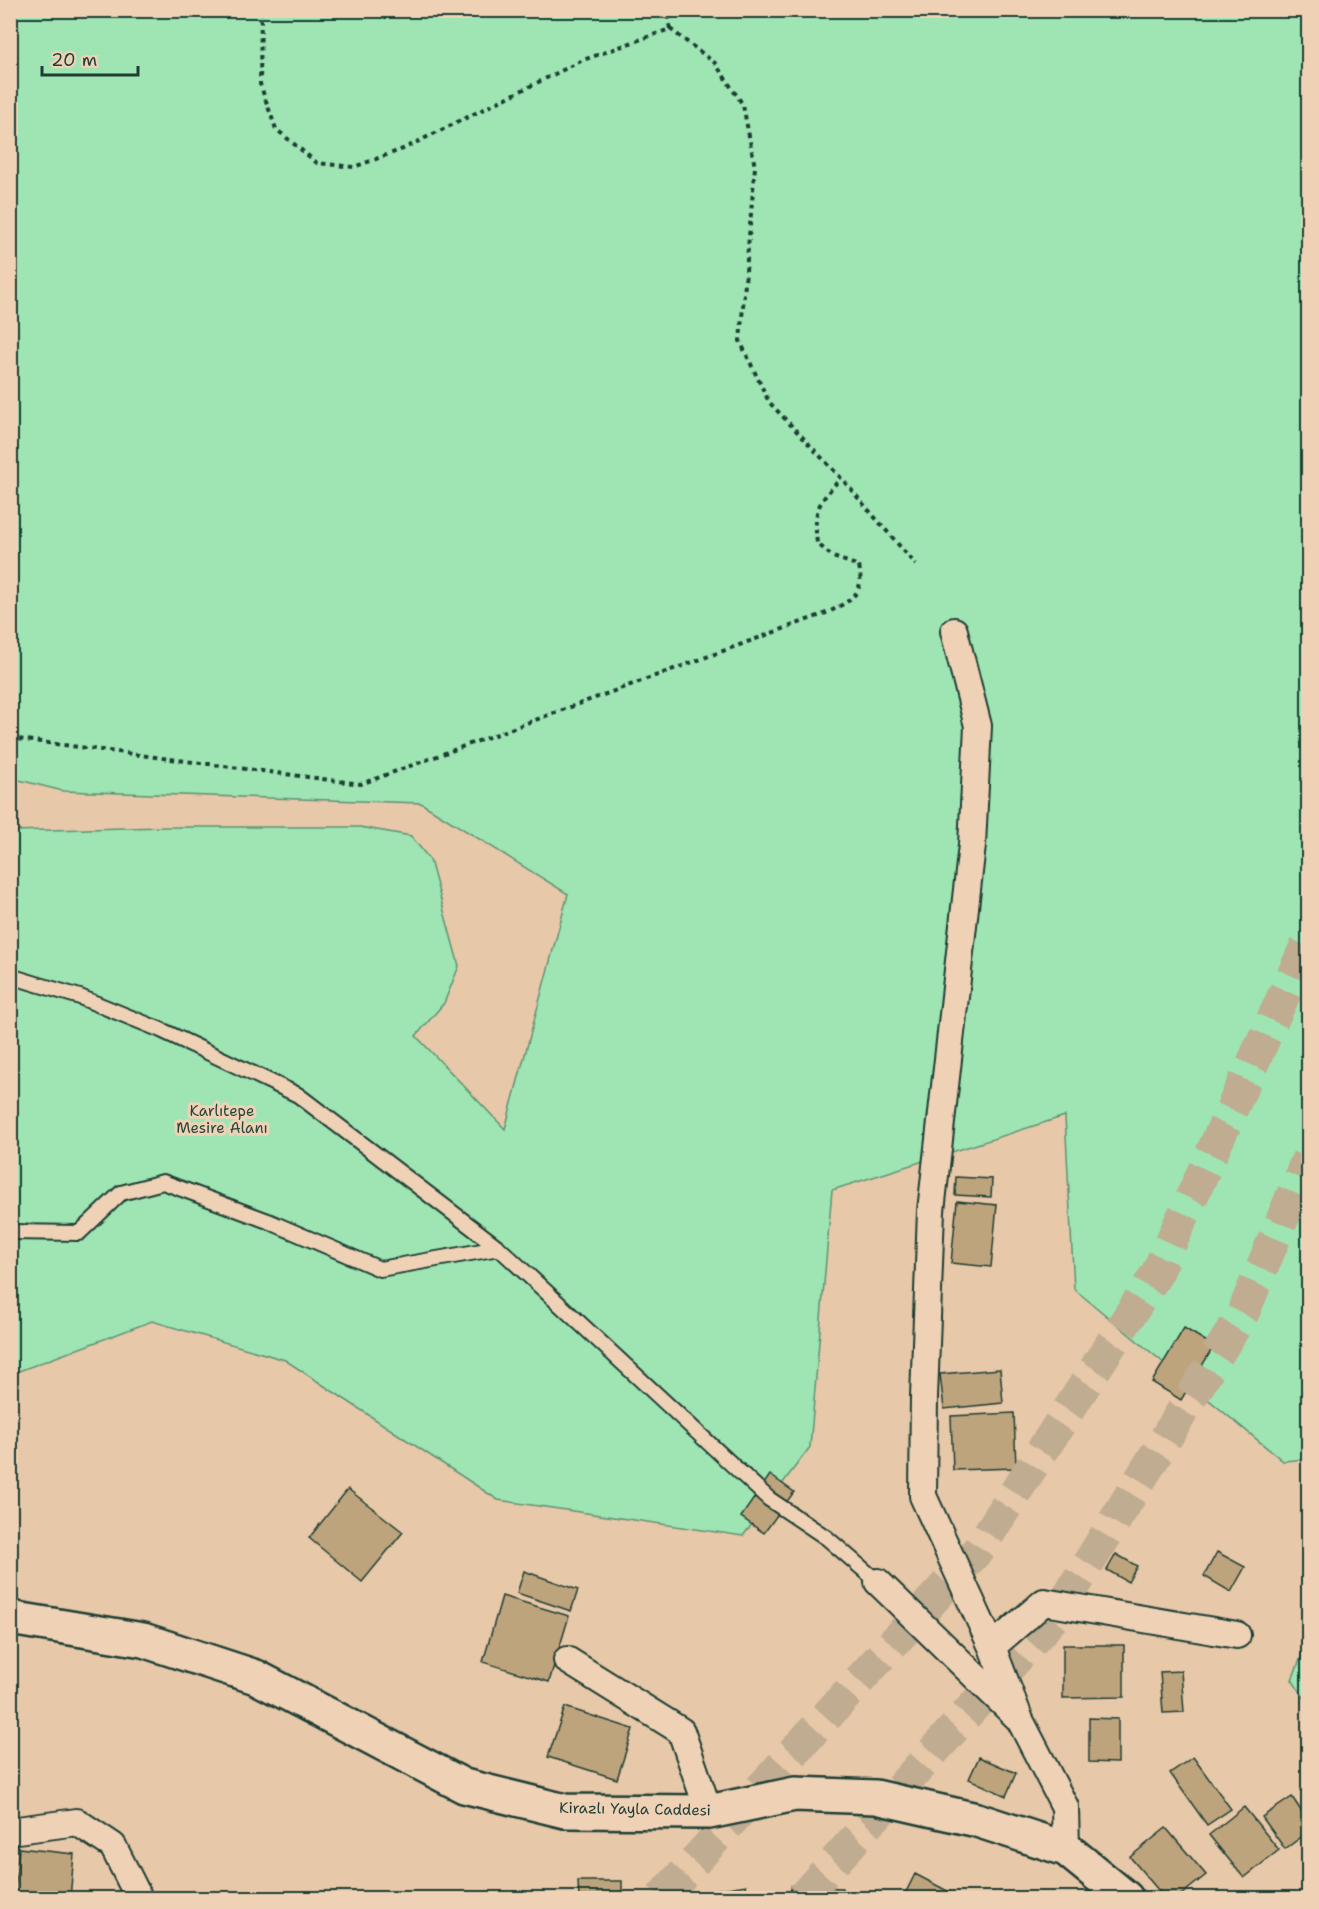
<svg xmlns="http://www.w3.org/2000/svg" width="1319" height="1909" viewBox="0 0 1319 1909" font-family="'Shantell Sans',sans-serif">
<rect width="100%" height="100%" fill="#e7c8a8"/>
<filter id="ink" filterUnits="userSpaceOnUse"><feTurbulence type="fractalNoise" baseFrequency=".0167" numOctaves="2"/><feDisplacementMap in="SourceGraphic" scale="12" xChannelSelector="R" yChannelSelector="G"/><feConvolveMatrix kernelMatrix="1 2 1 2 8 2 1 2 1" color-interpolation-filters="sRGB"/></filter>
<g filter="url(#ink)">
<path fill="#9ee5b3" stroke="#5e9174" stroke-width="1.5" d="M11,11H1308V1459L1283,1461L1074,1289L1065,1116L832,1190L810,1447L743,1536L498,1500L285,1360L152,1321L11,1374V831L164,827H360L411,836L430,860L459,966L444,1003L416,1036L505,1129L568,894L421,803L63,791L11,778Z
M1308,1639V1703L1292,1680Z"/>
<path fill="#bea47c" stroke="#1f3d34" stroke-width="1.5" d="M956,1177L992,1179L991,1197L955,1195Z
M957,1201L997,1205L991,1267L951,1263Z
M1184,1328L1214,1346L1181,1400L1152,1382Z
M1000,1369L1003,1403L944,1409L940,1374Z
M1014,1413L1016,1468L953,1470L951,1416Z
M770,1475L794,1492L764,1533L741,1517Z
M348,1489L403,1532L362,1582L309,1538Z
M1217,1552L1245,1567L1231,1592L1204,1576Z
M1116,1554L1137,1566L1128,1582L1107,1570Z
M524,1571L578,1590L571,1611L517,1593Z
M502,1596L569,1616L549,1682L483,1662Z
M1063,1645H1124V1697L1063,1698Z
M1181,1671L1184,1712L1163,1713L1160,1672Z
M565,1707L633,1729L617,1779L548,1757Z
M1089,1718L1118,1719V1763L1089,1762Z
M979,1757L1016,1773L1006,1796L969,1779Z
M1193,1757L1231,1809L1207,1825L1170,1773Z
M1292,1797L1308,1821V1832L1285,1849L1262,1817Z
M1244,1807L1279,1850L1244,1878L1209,1835Z
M1166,1828L1206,1875L1177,1898H1165L1130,1857Z
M19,1848L74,1854L70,1898H14Z
M915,1874L959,1897V1898H903Z
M578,1881H622V1898H579Z
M746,1885L749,1898H702L701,1892Z
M791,1886L842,1888V1898H790Z"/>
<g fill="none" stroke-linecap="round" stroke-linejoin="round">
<path stroke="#bfac91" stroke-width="33" stroke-dasharray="33 16" stroke-linecap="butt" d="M661,1898L978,1550L1157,1273L1308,942
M802,1898L1059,1611L1243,1313L1308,1158"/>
<defs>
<path id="service" d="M10,976L80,997L161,1030L298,1095L499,1248L769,1499L827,1538L878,1582
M10,1232L79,1233L121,1193L163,1182L268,1221L380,1269L499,1248"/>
<path id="minor" d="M954,631L978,726L972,845L931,1211L924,1397L923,1496L992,1647L1020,1720
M878,1582L1020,1720L1065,1807L1066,1849
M992,1647L1044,1602L1237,1635
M567,1660L681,1731L709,1812
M10,1831L77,1822L113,1846L139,1898"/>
<path id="secondary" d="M10,1618L143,1640L256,1677L464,1786L565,1811L709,1812L795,1794L876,1797L977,1820L1066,1849L1126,1898"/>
</defs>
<use href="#service" stroke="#1f3d34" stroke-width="18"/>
<use href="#minor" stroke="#1f3d34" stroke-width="30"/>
<use href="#secondary" stroke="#1f3d34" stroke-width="38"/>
<path stroke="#1f3d34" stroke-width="4" stroke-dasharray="4.5 4.5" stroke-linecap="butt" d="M261,10L260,84L276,129L317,163L354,167L403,149L583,60L670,29L667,10
M670,29L715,63L743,105L755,167L740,341L769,402L841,478L916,565
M10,738L361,784L829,612C851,600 865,594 859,566L833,557L817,543C813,509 818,503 841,478"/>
<use href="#service" stroke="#efd2b6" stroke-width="14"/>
<use href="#minor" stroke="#efd2b6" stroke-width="26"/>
<use href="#secondary" stroke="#efd2b6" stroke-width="33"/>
</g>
</g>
<g text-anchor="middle" stroke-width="6" stroke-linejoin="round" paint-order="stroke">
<g font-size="15" fill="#25453a" stroke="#efd2b6">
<text x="222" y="1116">Karlıtepe<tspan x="222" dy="17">Mesire Alanı</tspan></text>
</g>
<g font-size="15" fill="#1f3d34" stroke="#efd2b6">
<text transform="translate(635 1809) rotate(1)" y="5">Kirazlı Yayla Caddesi</text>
</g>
</g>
<rect width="1319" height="1909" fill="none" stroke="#efd2b6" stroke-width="36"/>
<rect x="18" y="18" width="1283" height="1873" fill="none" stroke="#1f3d34" stroke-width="2" filter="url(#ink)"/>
<path d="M42 66v9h96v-9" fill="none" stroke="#1f3d34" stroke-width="3"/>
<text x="51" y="66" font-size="18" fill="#1f3d34" stroke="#efd2b6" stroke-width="4.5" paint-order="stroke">20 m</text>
</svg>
